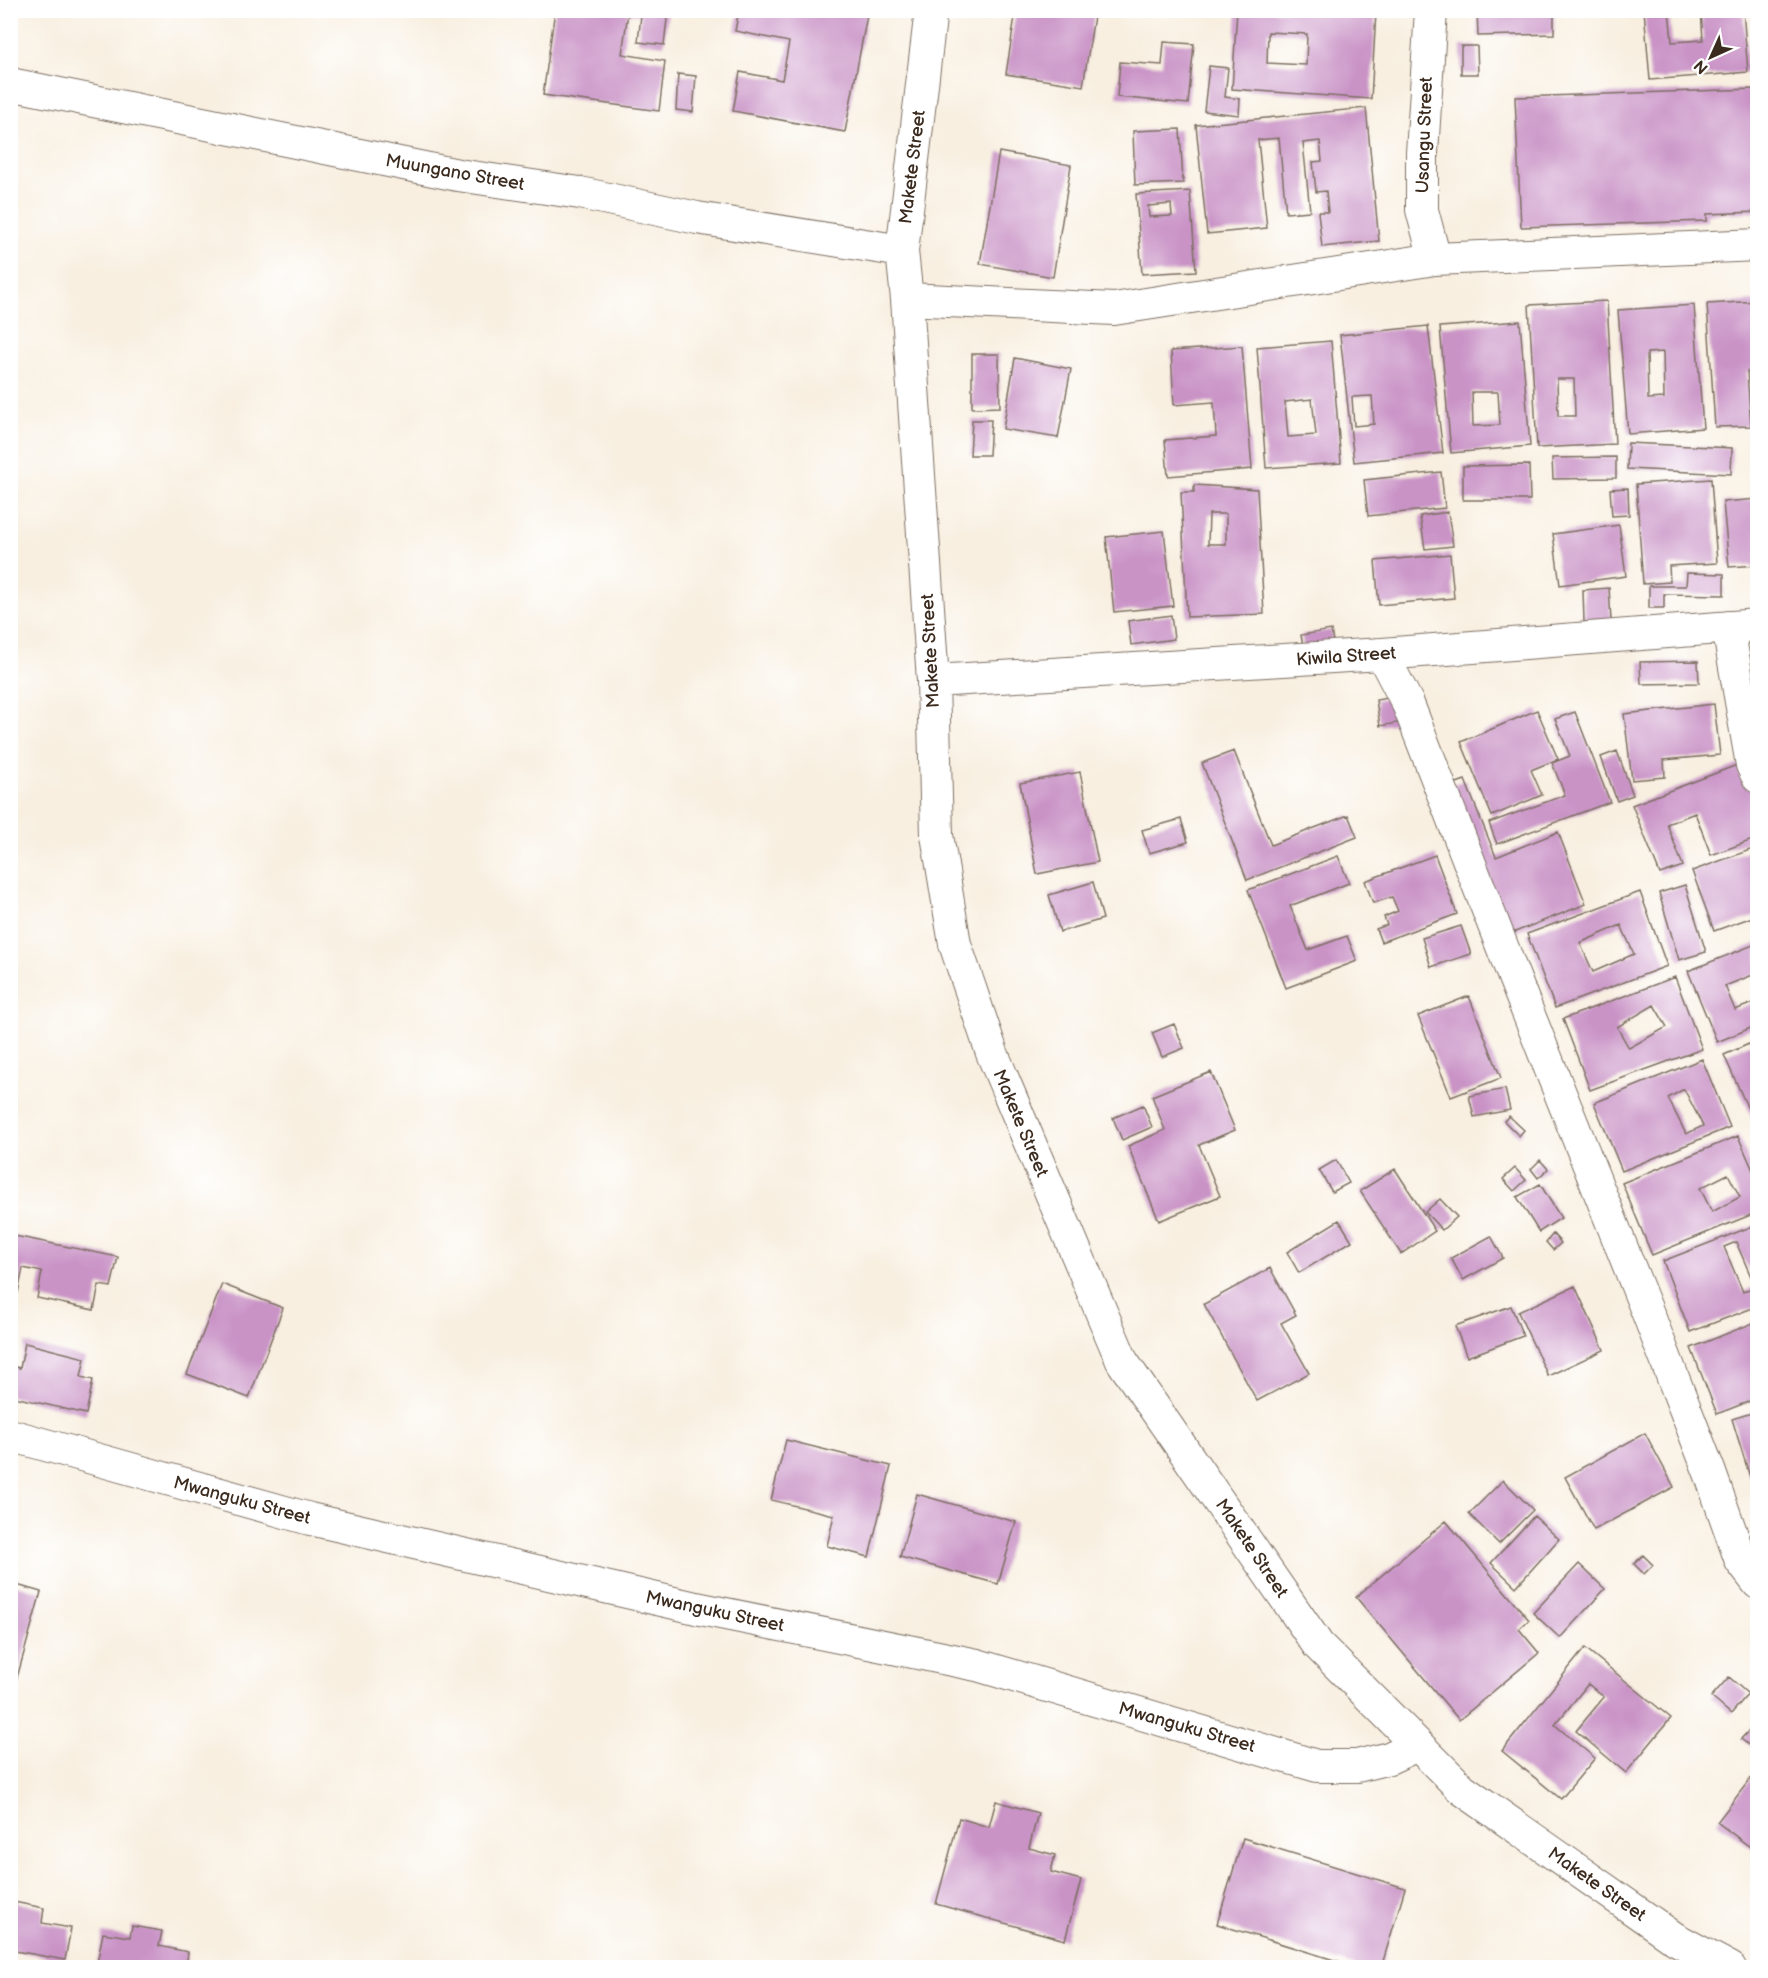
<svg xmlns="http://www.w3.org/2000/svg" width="1768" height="1978" viewBox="0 0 1768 1978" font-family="'Balsamiq Sans',sans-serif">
<rect width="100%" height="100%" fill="#fff"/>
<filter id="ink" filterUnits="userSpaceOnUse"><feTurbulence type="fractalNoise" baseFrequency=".0167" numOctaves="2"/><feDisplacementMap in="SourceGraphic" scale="12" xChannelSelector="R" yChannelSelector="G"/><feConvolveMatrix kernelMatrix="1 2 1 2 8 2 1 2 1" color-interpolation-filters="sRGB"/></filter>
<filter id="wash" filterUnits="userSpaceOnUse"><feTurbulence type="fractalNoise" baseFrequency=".008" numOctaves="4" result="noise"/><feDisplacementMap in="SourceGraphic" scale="24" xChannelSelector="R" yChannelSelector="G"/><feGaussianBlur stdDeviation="1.35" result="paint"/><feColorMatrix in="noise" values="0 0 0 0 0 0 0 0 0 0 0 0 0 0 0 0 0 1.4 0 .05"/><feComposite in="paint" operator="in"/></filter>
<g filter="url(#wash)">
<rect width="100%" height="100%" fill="#f8efe0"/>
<g id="blocks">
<path fill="#c993c6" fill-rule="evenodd" d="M555,10H668L664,45L638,42L641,15L628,13L622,54L665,61L659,111L543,95Z
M739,10H868L845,132L733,111L740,72L782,80L789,42L735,31Z
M1016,10H1095L1083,86L1006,74Z
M1237,10L1376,12L1371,99L1232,89ZM1268,32L1307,34L1306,65L1267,63Z
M1477,10H1554V34L1478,36Z
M1644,10H1669L1672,42L1703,40L1701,10H1743L1748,72L1650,80Z
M1164,42L1194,44L1188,104L1117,97L1120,62L1162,65Z
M1461,46H1477L1478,74H1461Z
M1209,66L1228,68L1225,97L1240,99L1239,115L1204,111Z
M678,74L696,76L693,112L676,110Z
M1755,89L1758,212L1707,214V221L1521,227L1515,97Z
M1366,108L1379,241L1322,247L1318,212H1328L1326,191L1316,192L1313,162L1322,161L1320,141L1303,143L1310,211L1286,213L1279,138L1258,140L1267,228L1207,234L1196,125Z
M1180,129L1183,183L1135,185L1133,131Z
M999,152L1071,165L1053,277L980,264Z
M1190,191L1196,271L1142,274L1136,194ZM1171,204L1172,216L1149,217L1148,206Z
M1607,301L1615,444L1537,448L1529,305ZM1557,379H1574L1575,416H1558Z
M1758,301V371L1747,372L1751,426L1715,427L1707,304Z
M1694,305L1703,428L1628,434L1618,310ZM1663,352L1664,398L1648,399L1647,353Z
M1520,321L1530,446L1451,453L1440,327ZM1472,392H1498L1500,425L1473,426Z
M1428,326L1443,453L1354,462L1340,335ZM1372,396L1374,424L1354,426L1352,397Z
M1331,341L1341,463L1266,468L1257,347ZM1312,399L1316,435L1288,437L1285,402Z
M1242,346L1252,469L1168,476L1165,440L1216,436L1214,402L1174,405L1171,351Z
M972,354H999L1000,407L972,408Z
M1015,358L1071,369L1058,438L1003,429Z
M972,420H991L989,455H970Z
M1628,443L1732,448L1731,474L1627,469Z
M1616,457V478L1553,479L1552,458Z
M1529,465L1530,500H1463V466Z
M1441,472L1445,508L1368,516L1364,480Z
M1711,479L1717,563L1669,566L1670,582L1643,584L1636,484Z
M1194,485L1257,489L1264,614L1187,617L1181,492H1194ZM1209,514H1226V544H1208Z
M1628,488L1629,515L1612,516L1610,489Z
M1758,499V565L1729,567L1723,502Z
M1448,512L1453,546L1425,549L1420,516Z
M1619,525L1626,576L1560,585L1553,534Z
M1164,531L1173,606L1114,612L1106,537Z
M1450,554L1454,598L1379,605L1375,561Z
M1687,573L1724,574V595L1664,594V608H1649V586H1686Z
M1609,588L1611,621L1584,622L1583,590Z
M1171,615L1174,639L1131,645L1128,621Z
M1331,630L1335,653L1305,658L1301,635Z
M1698,661L1699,683L1641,684L1640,662Z
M1399,696L1403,722L1380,726L1376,700Z
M1714,704L1720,755L1664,760L1665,777L1632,780L1624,714Z
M1537,710L1558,759L1531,770L1542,795L1492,816L1461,742Z
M1575,712L1610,802L1497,844L1489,823L1565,795L1552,763L1570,756L1555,719Z
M1234,751L1271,845L1348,815L1357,837L1247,880L1202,763Z
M1617,751L1633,795L1617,801L1601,757Z
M1745,762L1758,795V838L1711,855L1695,813L1667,824L1683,866L1660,874L1632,805Z
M1080,772L1098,862L1037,874L1020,783Z
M1465,780L1496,857L1558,832L1586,904L1510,934L1451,785Z
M1181,819L1188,842L1149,853L1142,830Z
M1758,847V915L1714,931L1692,871Z
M1435,855L1457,914L1381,942L1376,929L1387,925L1384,917L1398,911L1392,897L1373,903L1365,881Z
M1338,856L1349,883L1290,906L1308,950L1347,936L1357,961L1286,988L1248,890Z
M1093,882L1103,919L1060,932L1049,895Z
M1685,885L1706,952L1679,960L1659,893Z
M1640,892L1667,966L1555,1008L1527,934ZM1621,925L1634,954L1593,972L1580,943Z
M1461,926L1471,954L1431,967L1422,938Z
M1758,943V973L1725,986L1735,1010L1758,1001V1025L1717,1042L1688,971Z
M1675,977L1702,1049L1590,1090L1563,1019ZM1654,1005L1667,1027L1629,1048L1617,1027Z
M1469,996L1501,1078L1451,1097L1418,1016Z
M1174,1024L1184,1048L1162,1057L1152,1033Z
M1758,1040V1118L1753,1120L1724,1055Z
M1702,1059L1730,1127L1622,1171L1594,1103ZM1684,1089L1703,1126L1686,1134L1668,1098Z
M1211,1072L1235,1130L1199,1145L1220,1196L1159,1221L1128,1146L1165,1130L1152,1096Z
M1505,1089L1510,1110L1474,1117L1469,1096Z
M1143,1105L1152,1127L1122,1140L1113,1118Z
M1509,1116L1524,1130L1519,1136L1504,1121Z
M1738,1136L1758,1182V1212L1652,1255L1622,1183ZM1728,1174L1740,1197L1712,1212L1700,1188Z
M1336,1160L1349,1183L1332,1192L1319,1170Z
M1540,1160L1548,1169L1538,1178L1531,1169Z
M1515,1168L1526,1180L1514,1191L1503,1179Z
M1395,1169L1435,1231L1401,1254L1360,1191Z
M1540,1184L1561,1218L1539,1232L1517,1197Z
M1440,1199L1457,1217L1442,1230L1425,1212Z
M1339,1220L1352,1241L1299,1273L1287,1252Z
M1758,1224V1306L1690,1332L1663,1261ZM1736,1242L1755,1286L1743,1292L1724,1247Z
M1553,1234L1561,1243L1553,1250L1546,1242Z
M10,1235L118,1257L111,1287L99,1285L94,1310L37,1298L42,1272L23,1268L18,1293L10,1291Z
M1491,1236L1503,1258L1463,1280L1451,1258Z
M1270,1268L1296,1315L1281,1323L1309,1373L1257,1401L1204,1304Z
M222,1284L283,1308L249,1398L187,1374Z
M1575,1286L1604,1350L1548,1376L1518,1312Z
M1511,1306L1523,1336L1467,1357L1455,1326Z
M1758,1321V1398L1717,1414L1691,1348Z
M25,1343L85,1358L81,1377L93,1380L86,1414L10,1396V1366L20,1368Z
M1758,1411V1489L1754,1490L1732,1419Z
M1645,1433L1674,1487L1594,1530L1565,1477Z
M786,1440L891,1466L869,1557L827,1546L834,1515L771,1500Z
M1503,1480L1533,1510L1499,1544L1469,1514Z
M917,1494L1016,1522L998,1584L900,1557Z
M1534,1516L1559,1539L1516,1587L1491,1563Z
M1446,1521L1529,1620L1519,1629L1539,1653L1459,1720L1356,1597Z
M1643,1555L1653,1565L1644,1574L1634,1564Z
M1579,1564L1605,1589L1560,1638L1533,1613Z
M10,1583L41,1592L11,1699H10Z
M1585,1648L1671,1718L1626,1773L1576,1731L1604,1697L1588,1684L1555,1725L1595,1758L1561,1799L1502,1751Z
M1729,1677L1748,1694L1731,1714L1711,1697Z
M1755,1724L1758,1726V1740L1751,1747L1741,1739Z
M1758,1769V1853L1717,1822Z
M996,1801L1038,1813L1029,1848L1055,1855L1051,1872L1081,1880L1065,1940L936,1904L959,1818L989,1827Z
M1243,1838L1405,1888L1381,1968H1360L1217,1924Z
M14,1902L44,1908L42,1923L71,1928L65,1960L10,1950V1914H12Z
M132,1926L162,1931L159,1946L188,1952L186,1968H96L103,1933L130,1937Z"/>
</g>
</g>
<g filter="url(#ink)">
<use href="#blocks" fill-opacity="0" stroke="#7d6f62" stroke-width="1.5"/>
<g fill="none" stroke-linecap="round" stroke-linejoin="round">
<defs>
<path id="street" d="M931,10L902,251L907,299L933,681L937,835L955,944L992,1053L1122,1361L1318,1645L1462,1789L1674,1938L1730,1968
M1431,10L1422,153V210L1435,259
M10,84L458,175L580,193L697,218L902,251
M907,299L1114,309L1435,259L1758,245
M1728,627L1752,765L1758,777
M1382,654L1408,704L1519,990L1649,1316L1710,1473L1741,1561L1758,1583
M933,681L1382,654L1758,625
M10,1435L310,1519L696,1608L977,1665L1317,1766H1357L1389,1758L1417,1745"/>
</defs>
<use href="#street" stroke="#7d6f62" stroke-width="34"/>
<use href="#street" stroke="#fff" stroke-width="32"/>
</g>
</g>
<g text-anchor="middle" stroke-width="4.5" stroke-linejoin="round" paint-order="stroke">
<g font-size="18" fill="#3b2a1e" stroke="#fff">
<text transform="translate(1424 135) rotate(-88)" y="6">Usangu Street</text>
<text transform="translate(912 167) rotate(-83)" y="6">Makete Street</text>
<text transform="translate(455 172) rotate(10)" y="6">Muungano Street</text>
<text transform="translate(930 651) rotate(-93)" y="6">Makete Street</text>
<text transform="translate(1346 656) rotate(-4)" y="6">Kiwila Street</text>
<text transform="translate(1021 1123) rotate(67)" y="6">Makete Street</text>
<text transform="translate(242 1500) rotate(15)" y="6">Mwanguku Street</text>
<text transform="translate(1252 1548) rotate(56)" y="6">Makete Street</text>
<text transform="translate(715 1611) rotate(12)" y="6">Mwanguku Street</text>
<text transform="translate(1187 1727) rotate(16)" y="6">Mwanguku Street</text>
<text transform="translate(1597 1884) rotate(35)" y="6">Makete Street</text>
</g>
</g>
<rect width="1768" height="1978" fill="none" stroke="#fff" stroke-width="36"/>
<g transform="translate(1711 57) rotate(225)" stroke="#ffffff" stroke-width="4.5" paint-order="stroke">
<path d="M0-4.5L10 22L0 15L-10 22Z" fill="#3b2a1e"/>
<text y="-9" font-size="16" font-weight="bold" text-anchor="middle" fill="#3b2a1e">N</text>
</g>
</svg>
